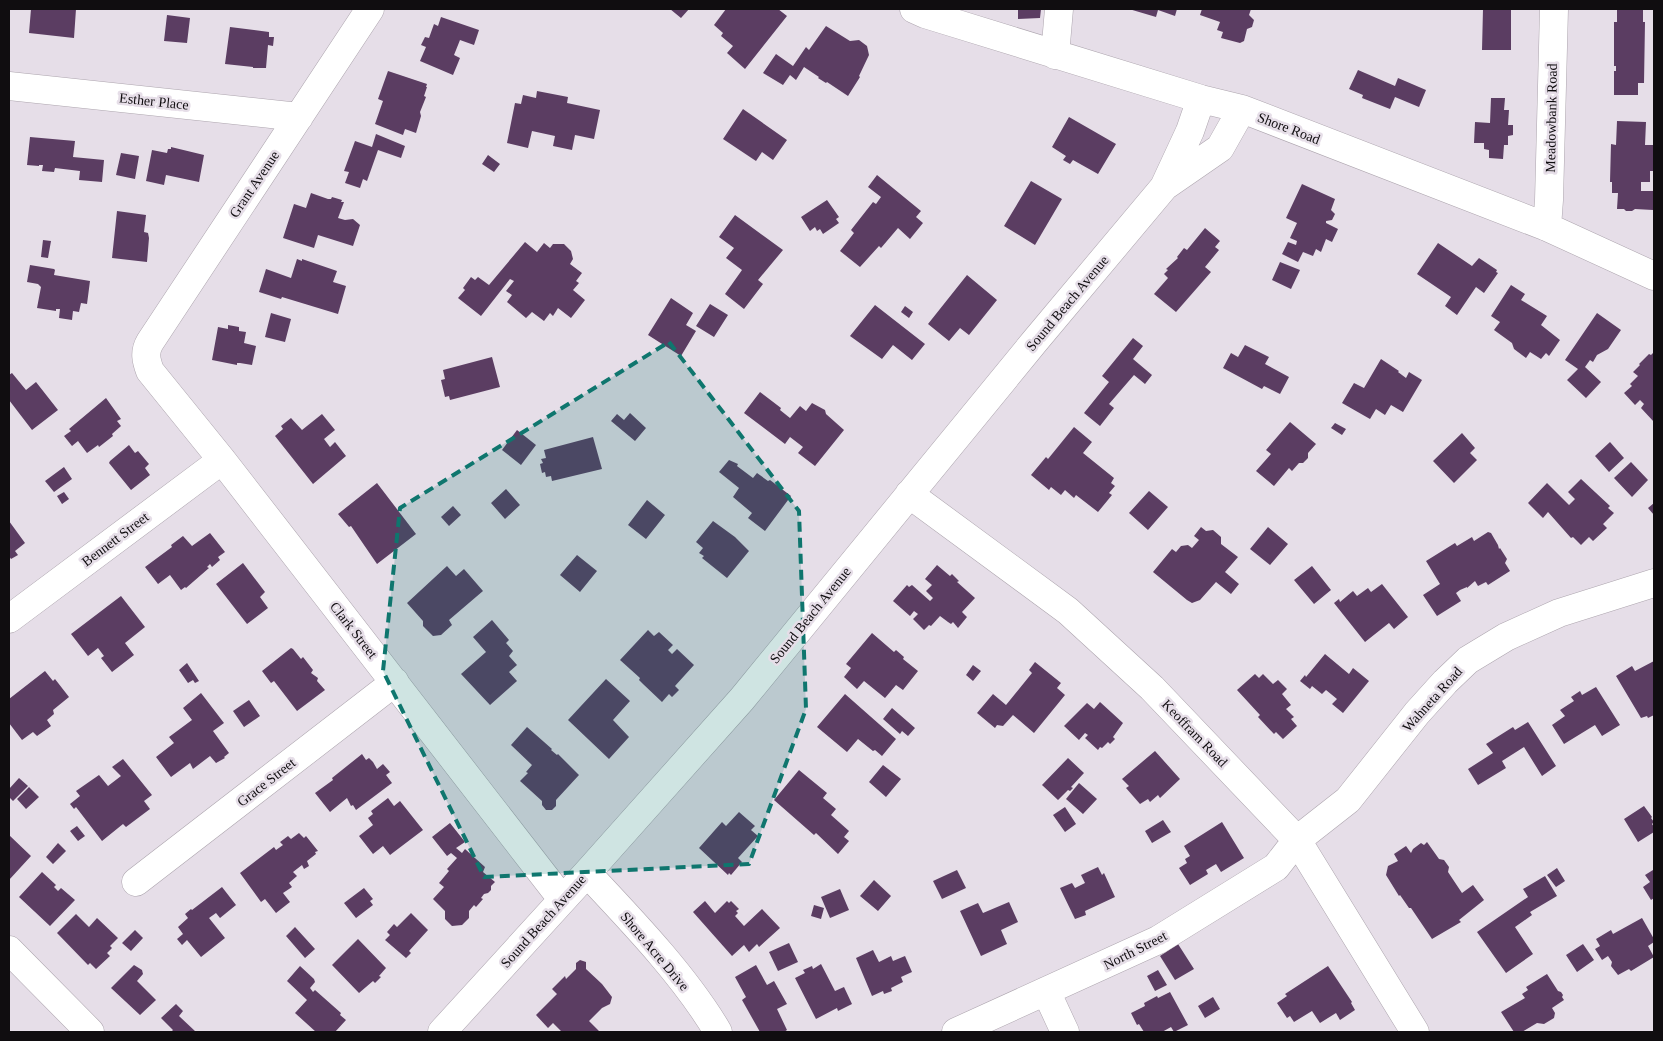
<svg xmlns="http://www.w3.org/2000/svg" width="1663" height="1041" viewBox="0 0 1663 1041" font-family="'Times New Roman',serif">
<rect width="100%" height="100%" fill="#e6dee8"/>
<path fill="#5b3d62" d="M31,9H76L74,38L29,33Z
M670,9H689L681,18Z
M726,9H778L787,16L745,69L727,53L733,46L721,36L723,33L714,25Z
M1018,9H1041L1040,18L1018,19Z
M1129,9H1177L1175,16L1158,10L1156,17Z
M1202,9H1251L1249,15L1254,20L1252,27L1247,29L1244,41L1240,43L1221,38L1223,32L1217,30L1220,22L1200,15Z
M1483,9H1511V50H1482Z
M1617,9H1643V22H1645L1644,83H1638V95H1614V71H1616V66H1614V22H1617Z
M167,15L190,18L187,43L164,41Z
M441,17L479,30L474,45L460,40L454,55L460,58L453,75L420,61L426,47L421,45L425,37L429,38L434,24L438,26Z
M826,26L850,41L859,40L867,46L869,55L859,76L860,77L848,96L827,82L826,83L818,78L819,77L804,67L796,80L790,75L783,85L763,73L776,54L793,66L806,47L809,50Z
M230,27L269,32V37H274L273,46L268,45L266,68H253V67L225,64Z
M1358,70L1395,86L1398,78L1426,90L1419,107L1395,97L1390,109L1362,98L1363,95L1349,89Z
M388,71L427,84L426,87H427L424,96L426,97L420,112L421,116L416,133L405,129L403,135L375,124L383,101L378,99Z
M537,91L568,97L567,103L600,110L594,139L575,135L572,150L553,146L555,136L532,131L528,148L507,143L515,103L521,104L523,95L536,98Z
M1491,98H1505L1504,110H1509L1508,125H1513V135L1508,136V145H1504L1503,159L1489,158V150L1484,149V143H1474L1475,122L1490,123Z
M743,109L787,140L773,160L762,152L756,161L723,139Z
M1069,117L1116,144L1098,174L1073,160L1070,164L1063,160L1066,156L1052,147Z
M1617,121L1646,122L1645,145H1654L1653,171H1650V182H1641V191H1653V210L1635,209L1632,211H1626L1624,209H1617L1618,193H1612V182H1610L1611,144L1616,145Z
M376,134L405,146L401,158L378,150L367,181L363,179L360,188L345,183L349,172L344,171L355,141L372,147Z
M30,137L75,141L73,157L104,160L102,182L79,180L80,171L55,168L54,172L42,171L43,165H39V166L27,165Z
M171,147L204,155L199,182L166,175L164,185L146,181L152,150L167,153L168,149H171Z
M121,153L139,156L135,179L116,175Z
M488,155L500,164L494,172L482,164Z
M877,175L921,211L916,217L923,223L910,239L898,228L881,248L879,246L860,267L840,251L854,233L851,230L873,202L876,204L881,197L868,187Z
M1031,181L1062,199L1035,245L1004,226Z
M1302,184L1335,199L1331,210L1335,214L1332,220L1326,221V223L1338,229L1332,242L1326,239L1321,252L1316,249L1313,256L1303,252L1298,262L1282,254L1288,242L1296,245L1297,241L1290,238L1297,223L1286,218Z
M311,193L328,199H331L332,197L342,200L341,202H344L338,218L345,220L353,219L360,225L353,246L318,235L314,248L283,238L294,204L306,208Z
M827,200L839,217L836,219L839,223L823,234L820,229L817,231L815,227L810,231L801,217Z
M117,211L146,215L144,232L148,233L149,238L147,262L112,258Z
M735,215L783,250L758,280L763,284L744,309L725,294L742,270L726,258L734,248L719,237Z
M1205,228L1220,241L1215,247L1219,250L1205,267L1211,272L1176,312L1154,294L1168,278L1164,274L1168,270L1166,269L1178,258L1177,257L1184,248L1187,250Z
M43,240L51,241L48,258L41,257Z
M525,242L537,252L544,243L550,248L553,244H564L571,251L573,259L570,264L582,273L576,281L579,283L573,290L585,300L571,318L558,308L553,316L550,313L544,321L532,312L526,318L507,302L512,295L506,291L514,281L510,279L481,316L458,298L465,290L463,288L471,277L475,280L478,277L489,285Z
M1438,243L1472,266L1479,258L1497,270L1496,272L1498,273L1484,293L1476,287L1457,315L1445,306L1451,297L1417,274Z
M297,259L302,261V259L337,271L333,282L346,286L338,314L282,297L281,299L259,292L266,269L291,278Z
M1280,262L1300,270L1291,289L1272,280Z
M30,265L54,269L55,270L54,275L90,281L87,304L81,303L79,312L73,311L72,320L59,318L60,309H56V311L37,308L41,287L38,284L27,282Z
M967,275L997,300L969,335L960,328L949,341L928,324Z
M1511,285L1525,294L1521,300L1547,316L1541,325L1560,340L1549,356L1546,353L1541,359L1530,352L1526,358L1514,349L1512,343L1494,330L1500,322L1491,316Z
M671,298L693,313L686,325L696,331L681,356L648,335Z
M710,304L728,315L714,337L696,326Z
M875,305L925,344L912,360L893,345L882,359L850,336Z
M905,306L913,312L909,318L901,312Z
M271,313L291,319L285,342L265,337Z
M1597,313L1621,330L1608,349L1597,355L1593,362L1590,360L1585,367L1601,382L1586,398L1567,380L1578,369L1565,360Z
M228,325L239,327V331L246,332L244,343L256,346L252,365L240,363H237V365L212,360L218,327L228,329Z
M1133,338L1143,346L1133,359L1152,375L1145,384L1134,375L1109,404L1114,408L1100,426L1084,413L1109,382L1102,376Z
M1245,345L1269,357L1265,364L1289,377L1280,394L1264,386L1262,389L1223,368L1231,353L1238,357Z
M1653,353L1654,354V422L1641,408L1644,404L1640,400L1635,405L1624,393L1632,386L1630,384L1638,376L1633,372L1640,365L1639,364L1649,354L1651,355Z
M492,357L500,387L450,400L449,396L445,397L441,380L445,379L443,370Z
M1381,359L1399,371L1398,372L1406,378L1409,372L1422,380L1403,412L1391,405L1385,415L1376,409L1370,419L1342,403L1354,383L1364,388Z
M12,373L26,390L36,382L58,410L32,430L9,400V375Z
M760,392L781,408L780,410L790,418L800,406L806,411L812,403L825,410L826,414L844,430L815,466L798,453L803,447L790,437L785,444L744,413Z
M106,398L121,419L117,421L121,426L112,434L113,436L99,447L98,445L87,453L78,441L72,446L64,436L71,431L69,429Z
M630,413L646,428L635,441L611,421L617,414L624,420Z
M322,414L335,430L324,439L330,447L335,442L346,456L313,484L275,436L283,429L281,426L291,418L302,430Z
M1290,422L1316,444L1308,453V458L1303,463H1299L1292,471L1289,468L1274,486L1256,471L1271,454L1266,450Z
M1335,423L1346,429L1342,435L1331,428Z
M1074,427L1092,442L1083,453L1114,478L1111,483L1115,486L1109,493L1112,495L1098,512L1076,495L1074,498L1065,490L1061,495L1051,487L1049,490L1031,475L1046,457L1048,459Z
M517,430L536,445L521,465L502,450Z
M1462,433L1475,448L1470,453L1477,460L1454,483L1433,461Z
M593,437L602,469L552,481L551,476L546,477L545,472L542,473L540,464L543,463L541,459L546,458L544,450Z
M1610,442L1624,458L1609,472L1595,456Z
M129,445L135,453L138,451L149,464L145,468L150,475L131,490L109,463L110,461Z
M729,460L738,464L737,466L753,478L757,473L768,481L770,480L791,496L765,531L748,518L752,513L733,497L739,488L719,472Z
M1631,462L1648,480L1632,497L1614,478Z
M64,467L72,479L54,492L45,481Z
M1581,479L1610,506L1608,508L1614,513L1603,524L1607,528L1593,541L1589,537L1581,545L1573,537L1571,538L1548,512L1543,518L1528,503L1547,483L1569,505L1575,499L1568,492Z
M377,483L416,534L377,564L351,526L349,527L338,514Z
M506,489L520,505L505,519L491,503Z
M1149,491L1168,507L1148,530L1129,513Z
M64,492L69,499L62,504L57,496Z
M647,500L665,515L646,539L628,525Z
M1654,503V515L1648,508Z
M453,506L461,515L449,526L441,517Z
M9,521L25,543L15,551L18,555L11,559L9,556Z
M713,521L735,537L749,551L727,578L702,558L704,556L699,553L703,548L696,542Z
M1201,527L1206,531L1213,530L1221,537V544L1238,557L1225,572L1239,584L1231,594L1216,582L1200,600L1192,603L1187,600L1153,572L1172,549L1176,552L1181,546L1188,545L1192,548L1199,540L1194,536Z
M1268,527L1288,544L1270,565L1250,549Z
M1488,532L1491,533L1498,545L1499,549L1500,548L1507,559L1505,563L1510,571L1488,585L1486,582L1478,586L1475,581L1467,588V587L1460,590L1456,593L1461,601L1437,616L1423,595L1440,584L1426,561L1455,543L1457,546L1472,537L1474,541Z
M210,533L225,552L218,557L220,560L212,567L210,564L207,567L209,568L186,588L185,587L181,590L170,575L158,584L145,567L172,547L171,545L183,536L192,546Z
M577,555L597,571L580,592L560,575Z
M243,563L265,592L260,597L268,608L247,624L216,584Z
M937,565L950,576L952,574L959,581L957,582L975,598L962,612L967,617L958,628L953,622L951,624L948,622L940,616L931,626L929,625L924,630L913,619L918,614L914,611L910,616L893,601L907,585L909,587L912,585L930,601L933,598L926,591L932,585L925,579Z
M447,566L456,576L464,569L483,591L449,620L452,625L441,635L433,636L423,626V621L407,603Z
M1312,566L1331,590L1314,604L1294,580Z
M1382,584L1408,617L1394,629L1389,623L1365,642L1334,603L1339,599L1340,602L1353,591L1357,596L1368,588L1371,592Z
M121,596L145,627L125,643L134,655L112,672L101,658L104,656L98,648L88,656L71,634Z
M492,620L509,640L506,643L513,651L509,656L517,665L509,672L517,681L490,705L461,674L486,652L473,637Z
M648,630L654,636L659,632L673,645L668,650L672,654L677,649L694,665L675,686L679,690L672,697L669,694L662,702L643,684L639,680L640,678L620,660Z
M872,633L894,652L896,650L904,657L903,659L918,671L903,690L896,685L885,698L864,681L857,689L844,677L851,668L846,664Z
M291,648L293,649L301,659L303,657L313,670L311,673L318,678L317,681L325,690L297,711L274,681L271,683L262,671Z
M1325,654L1349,674L1353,668L1369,681L1343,713L1332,704L1337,699L1326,690L1322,694L1312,686L1310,689L1300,681L1305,675L1306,677Z
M1654,661V715L1648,718L1647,716L1641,718L1616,676L1632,666L1635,671Z
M1035,662L1061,683L1057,688L1065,695L1034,733L1013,715L1003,726L997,725L995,728L977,713L993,694L1006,705L1032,673L1029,670Z
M187,663L199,681L195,683L193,680L188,683L179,670Z
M973,665L981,671L973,681L966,675Z
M45,671L53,681L55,679L69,697L53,710L54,714L47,720L51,726L37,736L33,732L22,740L9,723V699Z
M1255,674L1259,678L1263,674L1273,684L1278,680L1287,689L1282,694L1291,705L1286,709L1294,717L1291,719L1297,726L1283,739L1276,732L1274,734L1258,717L1260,715L1237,690Z
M606,679L630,701L613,720L629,737L609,759L568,720Z
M1596,687L1620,725L1602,736L1595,725L1564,744L1552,725L1565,716L1560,710L1574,701L1571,697L1580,691L1582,695Z
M201,693L224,723L213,731L229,753L224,757L225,758L216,763L210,756L193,769L190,763L171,777L156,757L174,743L169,737L192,720L183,708Z
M845,694L896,739L882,756L875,750L873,751L858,739L847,752L817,727Z
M249,700L260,716L244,727L233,711Z
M1100,702L1123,723L1113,737L1115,739L1110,744L1108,742L1102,748L1100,747L1098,750L1085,738L1088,735L1085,733L1079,740L1064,726L1087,703L1094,709Z
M892,708L915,728L908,736L902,731L900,734L883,719Z
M1528,722L1556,766L1542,776L1524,747L1502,761L1506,768L1478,785L1468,769L1493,753L1486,744L1513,727L1515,730Z
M527,727L552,749L551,750L557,755L558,754L579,775L556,800V806L552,810H546L542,805V801L520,781L528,773L526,772L532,765L511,745Z
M1155,751L1180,779L1160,798L1158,795L1150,802L1148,799L1140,804L1126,788L1129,786L1122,779Z
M362,754L366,760L369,758L373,762L377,769L383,764L390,772L386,775L392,783L356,810L353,805L351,806L347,798L330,812L315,793L333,780L332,778Z
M1068,758L1084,773L1071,787L1073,788L1070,791L1068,790L1058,800L1042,785Z
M123,759L152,795L144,801L150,809L126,827L123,824L102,841L76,807L74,809L70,804L80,796L76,791L99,775L108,786L121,776L112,767Z
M883,765L901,779L886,797L869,782Z
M799,770L827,793L823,798L836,809L831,815L849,831L844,837L849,841L838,854L816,833L814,835L774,800Z
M19,778L28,786L13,801L9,797V789Z
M1079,783L1097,799L1083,814L1066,799Z
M29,787L39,797L26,809L17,799Z
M388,798L394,806L400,801L423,830L390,855L383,846L373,854L359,836L373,825L368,818L373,814L371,811Z
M1644,806L1652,817L1651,818L1654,822L1652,824L1654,827V832L1638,842L1624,819Z
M1065,807L1076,824L1065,832L1053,815Z
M739,812L755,826L751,830L758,836L738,858L742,862L731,875L729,873L728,875L699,848L722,822L726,826Z
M1163,820L1171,832L1152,843L1145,831Z
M1222,822L1244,858L1221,872L1216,864L1206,870L1208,874L1190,885L1179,868L1187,863L1185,859L1190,856L1184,846Z
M450,823L465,842L456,848L462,853L465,849L485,867L483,872L495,882L491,886V890L488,893L484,894L481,898L483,899L476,907L474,905L469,911V918L462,925L452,926L445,919V911L433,899L444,887L439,883L449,871L447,869L457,858L451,853L447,856L432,837Z
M77,826L85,836L78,841L70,831Z
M299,833L304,838L306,836L318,851L315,852L316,854L307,861L309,866L304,869L302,865L293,872L297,876L289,883L292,887L283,893L290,902L276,913L265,899L261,902L240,873L274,847L276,850L283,845L280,842L288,836L291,839Z
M9,835L31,856L9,880Z
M1427,842L1439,859L1444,860L1449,867L1448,872L1462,893L1473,885L1484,900L1459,920L1461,922L1432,939L1411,908H1409L1400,895L1399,896L1386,875L1388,866L1398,861L1394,854L1406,846L1411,853L1413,849L1421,843L1424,845Z
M58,843L66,851L53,864L46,857Z
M1098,867L1102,875L1104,873L1115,897L1085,911L1086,915L1075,919L1060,888L1072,883L1075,888L1085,883L1081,875Z
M1557,868L1565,881L1556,887L1547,875Z
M957,870L966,888L942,899L933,881Z
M1653,870L1654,873V898L1651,900L1643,887L1650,882L1645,875Z
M42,872L56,885L54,887L58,891L61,888L75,900L50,926L19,897Z
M1545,876L1557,896L1530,912L1532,915L1515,927L1533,954L1506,973L1477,932L1528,897L1523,889Z
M874,880L891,896L878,911L860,896Z
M222,887L236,905L220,918L216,913L209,918L225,938L201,957L187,940L182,945L177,939L183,934L178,927L188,918L185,914L191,909L192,910Z
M364,888L373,899L370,901L373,905L356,918L344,903Z
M840,889L849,910L830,918L821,897Z
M705,901L715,913L727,901L729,903L731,901L739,909L736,911L738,913L735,916L744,926L762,909L780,928L759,947L757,944L749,952L744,945L732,956L693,912Z
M1009,902L1018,922L1001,930L1007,944L981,956L960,911L978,903L983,913Z
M814,905L824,908L821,919L811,916Z
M411,913L428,930L409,951L411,953L406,958L385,940L390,935L387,932L394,924L397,927Z
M76,914L89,927L97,918L118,938L110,946L112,948L107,953L110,956L96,969L90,963L88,965L57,933Z
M1642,918L1654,939V942L1648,946L1654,957L1631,971L1629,969L1618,975L1611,966L1612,962L1608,956L1602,960L1595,949L1600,946L1596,939L1611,930L1613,934Z
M295,927L315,949L305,958L286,936Z
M135,930L143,938L131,951L122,943Z
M358,939L386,968L379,976L381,977L375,983L373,981L359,993L332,965Z
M789,943L798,962L778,971L769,952Z
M1178,944L1194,969L1175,980L1160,956Z
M1583,944L1594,960L1577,972L1566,955Z
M873,950L879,962L891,956L893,961L905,956L912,972L901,977L903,982L891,988L892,991L884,994L883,991L872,996L856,958Z
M580,960L586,962V969L602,984L612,997L610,1004L602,1008L589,1021L600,1032H562L553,1023L548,1028L536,1015L557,994L552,989L565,976L566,979L576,969V963Z
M821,964L835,991L844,987L852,1004L838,1011L837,1008L816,1019L795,978L805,973L803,970L812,966L813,969Z
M134,965L142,970L143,974L137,981L156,1000L140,1015L111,988Z
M756,965L767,985L774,981L787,1004L777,1009L787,1030L784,1032H760L742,1000L746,997L735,977Z
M300,966L314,979L315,982L310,988L313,992L315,990L341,1013L340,1015L346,1020L335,1032H316L295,1013L307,1000L287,981Z
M1328,966L1352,1002L1351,1003L1355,1010L1340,1020L1336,1013L1320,1023L1312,1011L1294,1022L1290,1016L1287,1018L1277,1003L1287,996L1285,994Z
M1158,970L1167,985L1155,991L1147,976Z
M1547,974L1558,991L1561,992L1563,995L1562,997L1564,1000L1552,1008L1555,1013L1554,1018L1544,1024L1537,1023L1522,1032H1514L1501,1012L1525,998L1522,994L1528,990L1526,987Z
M1170,992L1188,1025L1174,1032L1171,1027L1162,1032H1144L1139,1024L1137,1025L1131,1013L1145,1006L1144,1003L1157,996L1158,998Z
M1213,997L1220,1009L1205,1018L1198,1006Z
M176,1004L183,1011L179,1016L196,1032H171L173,1030L161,1018Z"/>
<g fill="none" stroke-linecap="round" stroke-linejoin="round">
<defs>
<path id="minor" d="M370,9L150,342C144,352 146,360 150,371L222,460L562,899
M914,9L925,14L1201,99L1242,109L1547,227L1654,276
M1055,55L1059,9
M9,86L299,117
M1165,186L1220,148L1242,109
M1547,227L1549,200L1554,9
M909,494L1068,611L1152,688L1297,840L1415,1032
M9,619L222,460
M587,873C632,921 685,976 718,1032
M136,882L395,682
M9,950L90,1032
M1046,991L1065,1032
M442,1032L587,873L742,699L1035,341L1164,187L1190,131L1201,99
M956,1032L1158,940L1276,867L1297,840L1348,800L1417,713L1445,682L1468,660L1506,637L1559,613L1654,583"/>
</defs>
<use href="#minor" stroke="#ada5ae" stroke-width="29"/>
<use href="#minor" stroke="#fff" stroke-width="28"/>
</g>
<path fill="#0f766e" fill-opacity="0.2" stroke="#0f766e" stroke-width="4" stroke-dasharray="10 6" stroke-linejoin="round" d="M669,342L799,511L806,709L749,864L484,877L383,671L400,508Z"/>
<g text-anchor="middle" stroke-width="5" stroke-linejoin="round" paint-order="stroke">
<g font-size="14" fill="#100d10" stroke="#e6dee8">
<text transform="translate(154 101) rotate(6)" y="5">Esther Place</text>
<text transform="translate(1551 118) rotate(-89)" y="5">Meadowbank Road</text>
<text transform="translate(1289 128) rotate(21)" y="5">Shore Road</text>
<text transform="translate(254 184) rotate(-56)" y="5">Grant Avenue</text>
<text transform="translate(1067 303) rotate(-50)" y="5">Sound Beach Avenue</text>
<text transform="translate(115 539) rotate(-37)" y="5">Bennett Street</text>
<text transform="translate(810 615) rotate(-51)" y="5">Sound Beach Avenue</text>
<text transform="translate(354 630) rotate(52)" y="5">Clark Street</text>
<text transform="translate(1432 699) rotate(-48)" y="5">Wahneta Road</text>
<text transform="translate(1195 733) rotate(46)" y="5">Keoffram Road</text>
<text transform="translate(266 782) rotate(-38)" y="5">Grace Street</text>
<text transform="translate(543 921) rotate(-48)" y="5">Sound Beach Avenue</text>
<text transform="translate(1135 950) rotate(-27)" y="5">North Street</text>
<text transform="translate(655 951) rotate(50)" y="5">Shore Acre Drive</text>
</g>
</g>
<rect width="1663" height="1041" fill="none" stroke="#100d10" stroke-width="20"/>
</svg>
